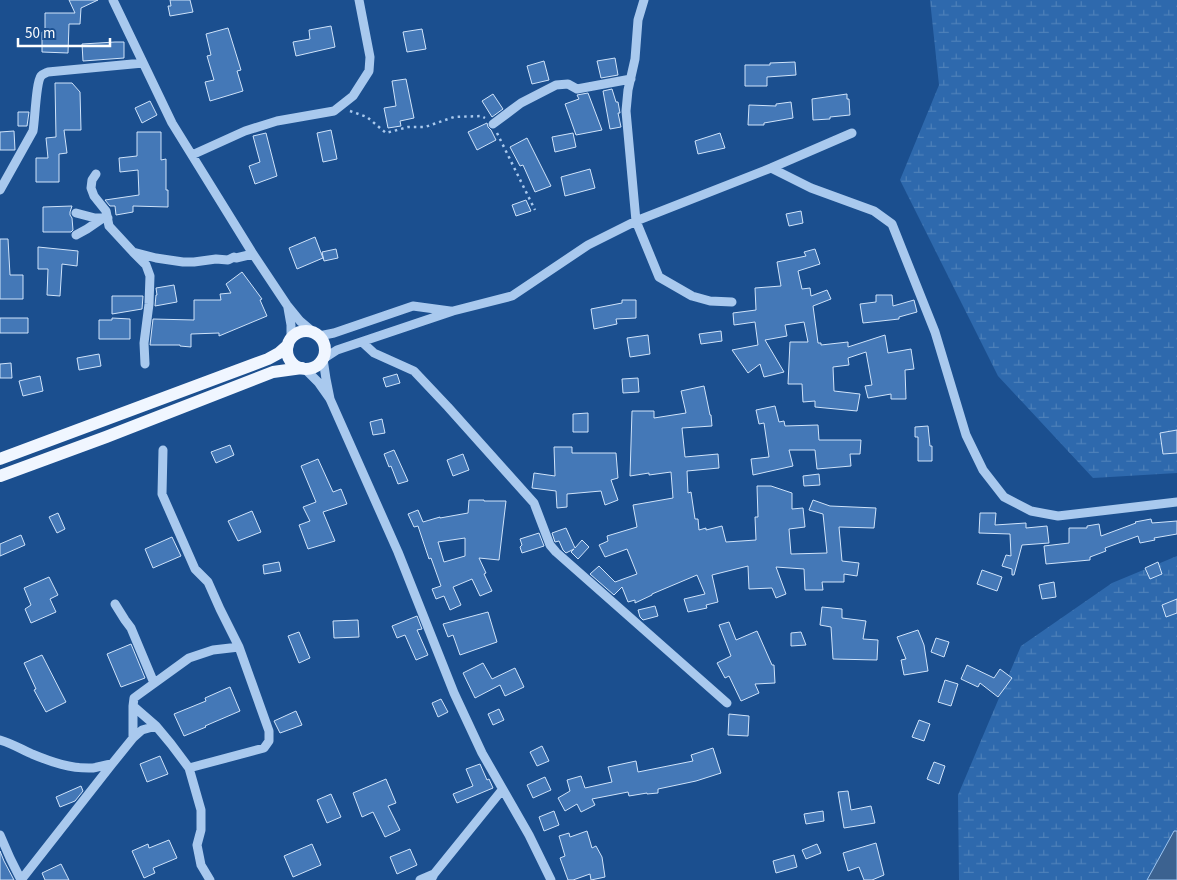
<svg xmlns="http://www.w3.org/2000/svg" width="1177" height="880" viewBox="0 0 1177 880" font-family="'Source Sans 3',sans-serif">
<defs>
<pattern id="wetland-marsh" width="20" height="14" patternUnits="userSpaceOnUse" patternTransform="scale(1.25)"><rect width="20" height="14" fill="#2e69ad"/><path d="M1 5h8M5 5V1M11 12h8M15 12V8" fill="none" stroke="#4d80b9"/></pattern>
</defs>
<rect width="100%" height="100%" fill="#1b4f8f"/>
<path fill="url(#wetland-marsh)" d="M930,0H1177V473L1093,478L998,376L900,180L939,85Z
M1177,556V880H959L958,795L1021,646L1112,583Z"/>
<path fill="#3c6290" stroke="#9cc4f0" d="M1174,831H1177V880H1147Z"/>
<path fill="#4478b7" stroke="#cfe3fa" fill-rule="evenodd" d="M69,0H98L81,8L80,24H69L68,53L42,52V32H45V13H75Z
M170,0H190L193,12L170,16L168,6H171Z
M331,26L335,47L296,56L293,42L310,39L309,30Z
M228,28L241,70L237,71L243,91L210,101L205,82L214,80L207,56L211,55L206,34Z
M422,29L426,49L407,52L403,32Z
M115,42H124V58L83,61L82,44Z
M615,58L618,75L601,78L597,61Z
M544,61L549,80L532,84L527,66Z
M795,62L796,75L767,77V86H745V65H770V63Z
M406,79L414,118L400,121L401,126L388,128L384,108L396,106L392,81Z
M55,83H72L80,92L81,130H64L67,153L59,154V182H36V158H48L46,138L56,137Z
M612,89L616,102H618L620,113H618L621,127L610,129L603,91Z
M588,93L602,130L576,135L565,104L579,99L577,95Z
M493,94L503,109L492,117L482,101Z
M847,94V99H849L850,115L830,117V119L813,120L812,99Z
M150,101L157,115L142,123L135,108Z
M791,102L793,118L764,123V125H748L749,105L776,106V104Z
M18,112H29L27,126H18Z
M487,123L488,127L491,130L496,140L477,150L468,132Z
M331,130L337,159L323,162L317,133Z
M14,131L15,150H0V132Z
M137,132H161V160L166,159V190H168V207L133,206V212L116,215L115,206H110L105,200L139,195L138,170L120,172L119,158L137,156Z
M266,133L277,176L255,184L249,166L260,162L253,136Z
M573,133L576,147L555,152L552,137Z
M720,133L725,148L698,154L695,141Z
M527,138L551,186L535,192L523,165L520,166L510,147Z
M590,169L595,188L565,196L561,177Z
M526,200L531,211L516,216L512,205Z
M72,206L70,212V215L72,218L73,230L71,232H43V207Z
M801,211L803,223L789,226L786,214Z
M315,237L323,258L297,269L289,248Z
M0,239H8L10,275H23V299H0Z
M38,247L78,251L77,266L62,264L60,296L47,295L48,269H38Z
M336,249L338,258L324,261L322,252Z
M815,249L820,264L798,271L802,289L810,288L811,296L827,290L831,299L813,306L818,343H821V345L848,342V347L885,335L888,353L911,349L914,369L905,370L906,399H891V394L868,398L865,386L872,385L866,352L848,358L849,365L833,367L834,391L860,394L857,411L815,407V401L803,402L802,384H788L790,342H808L804,322L785,325L787,336L765,340L784,372L764,377L760,364L748,373L732,350L758,345L755,322L734,325L733,313L756,310L755,288L781,286L777,262L806,256L804,252Z
M242,272L262,299L260,300L267,316L219,336V333L191,334V347L180,346V345H150L153,319L194,320V300H221L220,294L231,293L226,284Z
M174,285L177,302L155,306L156,295H157L156,288Z
M876,295H892L893,306L914,300L917,312L899,317V319L863,323L860,304L876,302Z
M112,296H143L142,309L112,314Z
M622,300H636V318L616,319L617,324L594,329L591,309L622,303Z
M0,318H28V333H0Z
M112,318L130,319V339H99V320H112Z
M721,331L722,341L701,344L699,334Z
M648,335L650,354L630,357L627,338Z
M99,354L101,366L79,370L77,358Z
M11,363L12,378H0V364Z
M397,374L400,383L386,387L383,378Z
M40,376L43,391L23,396L19,381Z
M638,378L639,392L623,393L622,379Z
M704,386L710,415H711L712,426L682,428L685,457L718,454L719,468L687,471L688,493L691,492L695,519H698L699,530L706,528V530L722,526L726,542L756,540L755,517H758L757,486H771L792,493V509L803,508L805,527L789,529L791,554L827,553L823,514L809,510L813,500L830,506L876,508L874,528L839,527L842,561L859,563L857,576L844,574V582H822L823,590H805L804,569L776,567L786,594L776,598L772,588L749,589L748,566L712,575L718,602L706,605L707,608L688,612L684,599L705,594L697,575L652,594V595L635,603V600L628,602L622,587L614,595L590,574L599,566L615,582L637,574L627,549L605,557L599,545L608,541L607,536L637,527L633,505L673,498L671,472L649,475V473L630,476L632,411H654V418L686,413L681,391Z
M775,406L779,422L784,421L785,426L818,425L819,440H861L860,454H850L851,466L817,469L815,450H789L793,466L753,475L751,459L769,457L764,423L759,424L756,410Z
M588,413V432H573V414Z
M382,419L385,433L373,435L370,422Z
M928,426L930,446H932V461H918V437H915V427Z
M1177,430V453L1163,454L1160,433Z
M230,445L234,455L216,463L211,452Z
M554,447H572V453H616L618,478L611,480L618,500L605,505L601,491L567,494V507L557,508L556,491L532,488L534,473L555,476Z
M394,450L408,481L398,484L391,466L389,467L384,454Z
M463,454L469,470L453,476L447,460Z
M318,459L333,492L341,489L347,504L323,512L335,541L308,549L299,525L310,521L303,507L316,502L301,466Z
M819,474L820,485L804,486L803,476Z
M469,500H484V501H506L499,560L479,558L486,573L484,574L492,591L480,596L472,579L453,587L461,605L450,610L444,596L436,599L432,589L441,586L431,558L429,559L418,526L414,527L408,514L418,510L423,522L440,517V518L468,513ZM465,538V556L444,562L438,542Z
M252,511L261,532L238,541L228,521Z
M58,513L65,529L57,533L49,517Z
M980,513H996L995,525L1026,523V528L1047,526L1049,543L1022,545L1014,575H1012V569L1002,566L1006,555L1011,556L1010,534L979,533Z
M1151,519L1152,523L1177,521V534L1154,538L1155,540L1140,543L1138,536L1105,548L1106,551L1090,557V560L1046,564L1044,546L1069,543V528H1087V526L1099,524L1101,536L1136,523L1135,522Z
M566,528L575,548L582,540L589,547L578,559L571,552L574,549L566,553L563,550L559,541L555,542L552,533Z
M539,533L544,546L522,553L520,547L522,545L520,539Z
M21,535L25,545L0,556V544Z
M172,537L181,556L153,568L145,549Z
M279,562L281,571L264,574L263,565Z
M1158,562L1162,574L1150,579L1145,568Z
M982,570L1002,577L997,591L977,584Z
M49,577L58,595L50,599L56,612L31,623L25,609L31,605L24,588Z
M1054,582L1056,597L1042,599L1039,585Z
M1177,599V613L1166,617L1162,605Z
M655,606L658,616L643,620L640,617L638,610Z
M822,607L842,609V618L866,621L863,639L878,640L877,660L833,659L831,627L820,625Z
M488,612L497,642L460,655L453,635L448,637L443,624Z
M417,616L422,629L417,630L428,655L416,660L405,635L397,638L392,626Z
M358,620L359,637L334,638L333,621Z
M729,622L736,640L757,631L772,665H774L775,683L755,684L759,693L741,701L729,676L725,678L717,663L731,656L719,625Z
M918,630L924,645L928,671L904,675L901,660L906,659L897,637Z
M299,632L310,658L299,663L288,636Z
M801,632L806,645L791,646V633Z
M936,638L949,642L944,657L931,652Z
M131,644L145,678L121,687L107,654Z
M42,655L66,702L46,712L34,690L36,689L24,663Z
M483,663L492,679L515,668L524,687L505,696L500,685L475,698L463,673Z
M967,665L994,678L1000,669L1012,678L998,697L980,683L978,687L961,679Z
M945,680L958,684L951,706L938,702Z
M230,687L240,711L205,726L206,727L184,736L174,714L206,701L205,698Z
M441,699L448,712L438,717L432,703Z
M499,709L504,720L493,725L488,714Z
M296,711L302,725L280,733L274,721Z
M729,714L749,716L748,736L728,735Z
M919,720L930,724L924,741L912,737Z
M542,746L549,761L537,766L530,752Z
M713,748L721,773L696,781L658,789V793L647,794V793L629,796L628,792L592,799L595,805L581,812L577,804L565,811L558,798L570,791L567,780L581,776L585,788L612,782L608,767L636,761L638,772L693,761L691,755Z
M160,756L168,774L147,782L140,764Z
M934,762L945,766L939,784L927,779Z
M480,764L487,780L489,779L493,788L457,803L453,794L473,786L466,769Z
M545,777L551,790L533,798L527,785Z
M386,779L396,803L388,806L400,830L385,837L373,812L362,817L353,793Z
M81,786L83,791L75,801L60,807L56,797Z
M848,791L851,810L871,806L875,823L844,828L838,792Z
M331,794L341,817L327,823L317,800Z
M554,811L559,825L544,831L539,817Z
M823,811L824,821L806,824L804,814Z
M587,831L592,848L596,846L602,857L605,877L591,880L590,874L573,880H568L560,858L565,856L559,836L569,833L570,837Z
M169,840L177,858L153,868L155,873L144,878L132,851L148,844L149,848Z
M876,843L884,875L872,880H864L859,867L848,871L843,853Z
M312,844L321,865L293,877L284,856Z
M817,844L821,853L806,859L802,850Z
M410,849L417,865L397,874L390,857Z
M0,851L4,861L14,880H0Z
M794,855L797,867L776,873L773,861Z
M61,864L69,880H45L42,873Z"/>
<g fill="none" stroke-linecap="round" stroke-linejoin="round">
<path stroke="#a9c9ee" stroke-width="2.5" stroke-dasharray="2.5 4" stroke-linecap="butt" d="M350,111L367,117L386,133L408,127H425L454,117L481,116L485,118
M497,133L535,210"/>
<path stroke="#a9c9ee" stroke-width="9" d="M113,0L172,123L253,254L287,305L300,321L313,332
M644,0L638,20L635,59L628,90L626,111L636,221L659,277L692,296L710,301L732,302
M493,124L521,103L556,85L568,84L577,89L631,79
M192,155L245,131L277,121L334,111L353,96L369,71L370,57L359,0
M771,168L811,188L874,211L892,224L935,332L966,435L983,470L1004,497L1031,511L1058,516L1177,502
M96,174L92,180L91,188L94,196L106,211L109,226L133,252L156,258L183,262H194L216,259L228,260L234,257L236,258L253,254
M0,190L33,131C35,120 36,82 41,76C43,74 46,73 48,72L143,63
M76,213L95,218H108
M76,235L87,229L103,218
M133,252L146,265L150,276L149,304L144,343L145,364
M288,308L291,325V339
M319,336L334,333L413,306L450,311
M362,342L374,353L414,371L448,407L534,503L550,545L556,552L727,703
M305,369L318,382L330,399L398,552L454,693L482,753L529,835L551,880
M330,399L326,379L323,359L337,350L453,311L512,296L588,245L636,221L771,168L852,133
M163,450L162,494L195,569L208,582L220,609L239,647L269,731V741L264,748L189,768
M115,604L125,620L131,628L154,683
M133,706L156,726L171,744L189,768L201,810V830L197,845L201,865L210,880
M133,738V706L134,698L138,695L189,658L213,650L239,647
M0,740C11,743 21,749 32,754C51,762 71,769 93,768C99,767 105,765 112,764
M0,835L10,858L21,880
M21,880L112,764L133,738L142,730L156,726
M420,880L434,874
M431,880L434,874L502,790"/>
<path stroke="#f0f6ff" stroke-width="12" d="M287 350a19 19 0 1 1 38 0a19 19 0 1 1-38 0Z
M0,459L268,359L279,353L288,345
M0,476L106,437L273,372L302,368"/>
</g>
<path d="M18 38v8h92v-8" fill="none" stroke="#ffffff" stroke-width="2.5"/>
<text x="25" y="38" font-size="15" fill="#ffffff" stroke="#1b4f8f" stroke-width="4" paint-order="stroke">50 m</text>
</svg>
